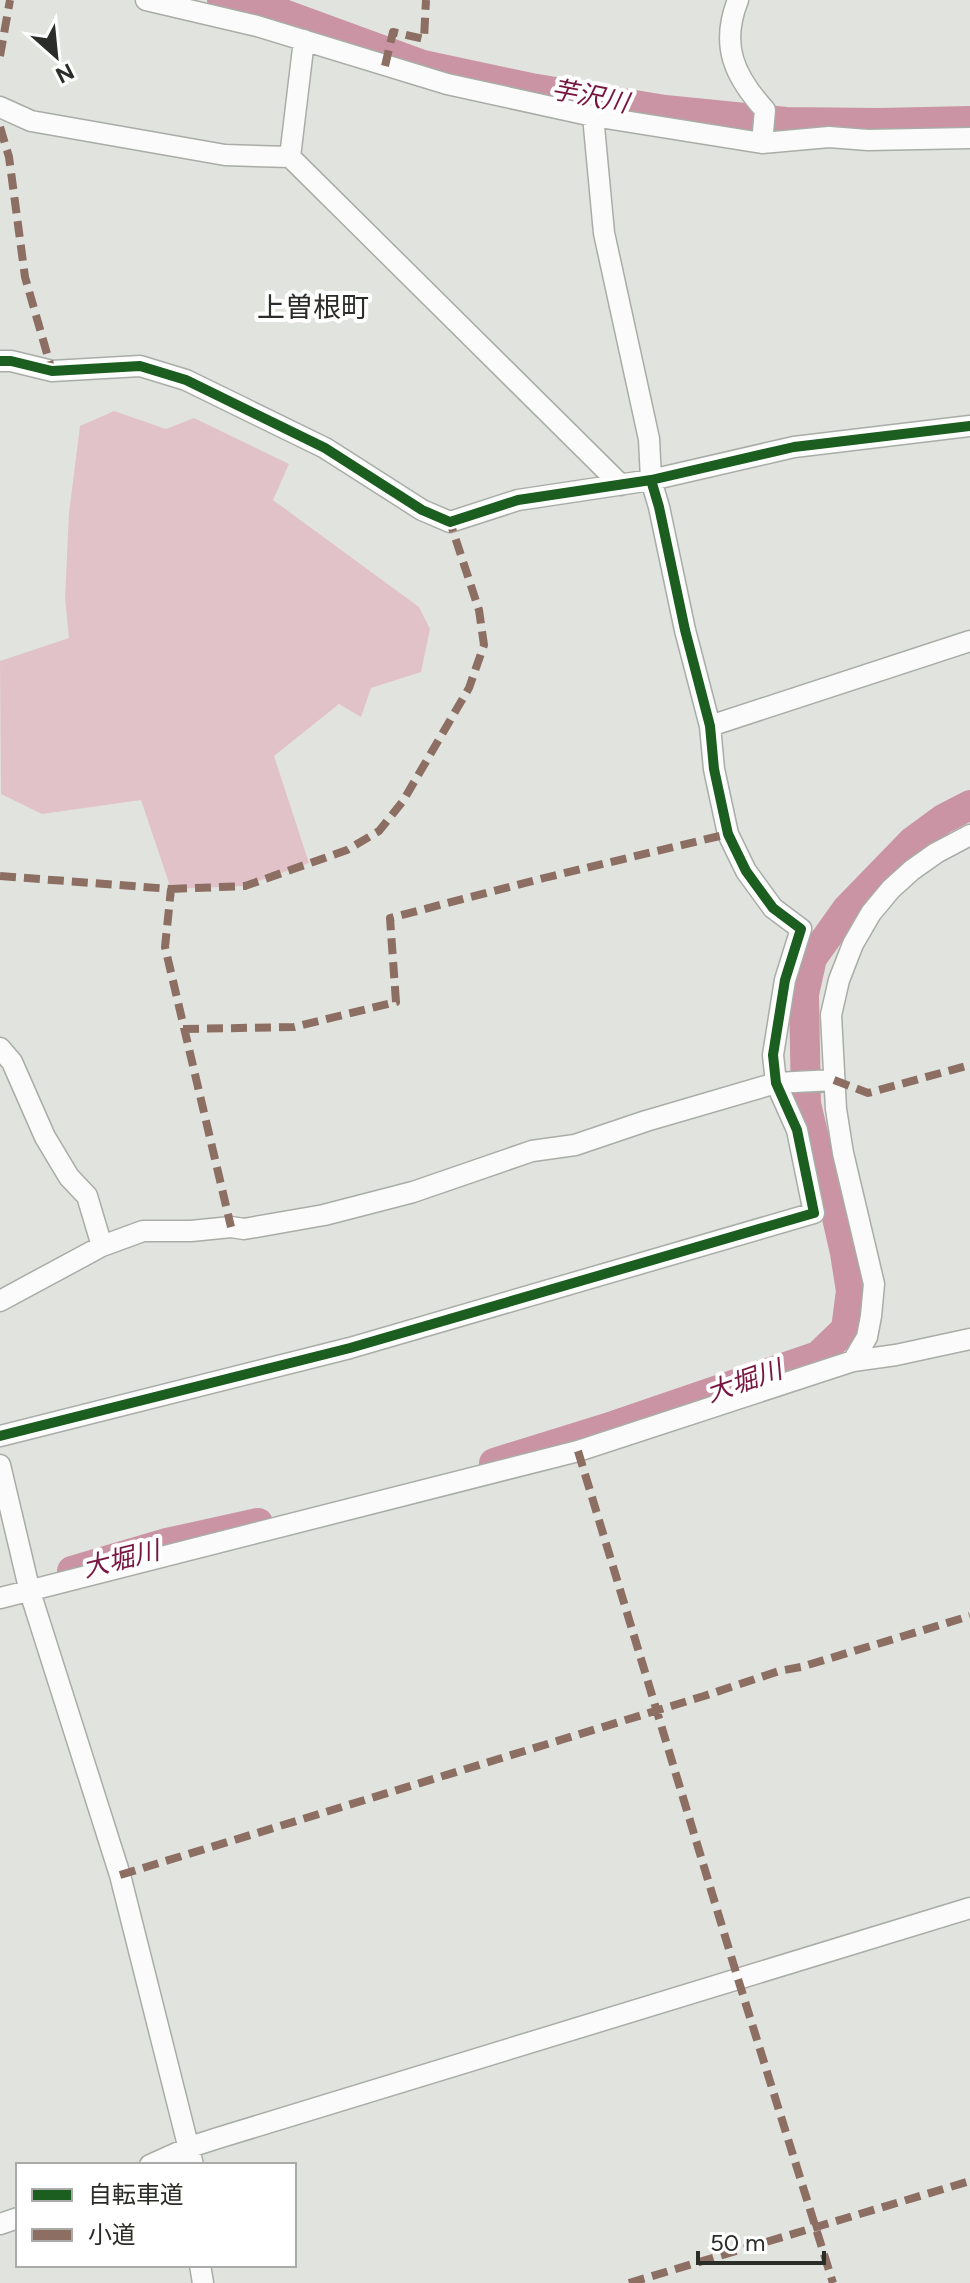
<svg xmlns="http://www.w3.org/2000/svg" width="970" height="2283" viewBox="0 0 970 2283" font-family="Figtree,'Noto Sans JP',sans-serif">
<rect width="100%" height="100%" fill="#e1e4de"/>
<path fill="#e2c2c9" d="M114,411L166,429L194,418L289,464L273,500L419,607L430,629L421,672L371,688L361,717L339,704L274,756L309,863L245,886L171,889L141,800L42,814L1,794L0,661L69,638L65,598L69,513L80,426Z"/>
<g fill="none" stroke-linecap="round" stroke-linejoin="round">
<path stroke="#cb94a4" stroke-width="30" d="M222,0L278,12L423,65L531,88L665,110L786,122L879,123L970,121
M494,1463L613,1426L818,1356L846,1329L851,1291L845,1253L833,1200L818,1154L806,1104L804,994L812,958L847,909L913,841L943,819L970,805
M72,1571L167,1543L258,1523"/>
<defs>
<path id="minor" d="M146,0L257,26L447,84L593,116L762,143L829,137L868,140L970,138
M738,0C720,45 734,76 765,110L762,143
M0,107L31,121L225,155L290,157L621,485
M290,157L304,40
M0,361H11L52,371L140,366L186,380L325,448L422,510L450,522L518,500L651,480L794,447L970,426
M710,726L970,641
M0,1048L12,1062L45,1137L69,1177L87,1196L102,1246
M0,1301L102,1246L143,1231H191L231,1227L244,1229L324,1215L413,1192L532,1151L575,1145L646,1121L776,1083L834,1080
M853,1361L867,1337L871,1316L874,1284L843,1153L836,1109L831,1015L839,980L853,944L871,913L891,889L912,870L936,853L970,835
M0,1436L350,1348L814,1213L797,1130L776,1083L773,1055L785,980L801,929L773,908L746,871L728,834L714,769L710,726L685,630L659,507L651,480L649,439L604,233L593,116
M0,1465L30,1592L120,1875L193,2165
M0,1598L578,1451L853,1361L896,1355L970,1339
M150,2165L190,2147L218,2138L970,1908
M0,2224L18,2218
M200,2265L203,2283"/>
</defs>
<use href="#minor" stroke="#a9aca7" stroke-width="23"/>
<use href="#minor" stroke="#fafbfa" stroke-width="20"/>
<path stroke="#8d6e63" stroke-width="8" stroke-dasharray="16 8" stroke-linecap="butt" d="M0,56L10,0
M385,66L393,32L424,39L426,0
M0,127L9,157L25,277L52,371
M0,876L171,889L165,947L231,1227
M171,889L245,886L347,850L379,831L403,801L469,688L484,645L479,610L450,522
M183,1029L294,1027L396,1002L390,918L544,878L728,834
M834,1080L868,1093L970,1065
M578,1451L738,1979L833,2283
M120,1875L704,1696L779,1671L801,1667L970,1616
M629,2283L970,2181"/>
<defs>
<path id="cycleway" d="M0,361H11L52,371L140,366L186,380L325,448L422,510L450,522L518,500L651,480L794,447L970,426
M0,1436L350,1348L814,1213L797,1130L776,1083L773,1055L785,980L801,929L773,908L746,871L728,834L714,769L710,726L685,630L659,507L651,480"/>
</defs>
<use href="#cycleway" stroke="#fff" stroke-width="15"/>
<use href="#cycleway" stroke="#1b5e20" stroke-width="10"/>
</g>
<g text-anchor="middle" stroke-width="8" stroke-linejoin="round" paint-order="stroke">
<g font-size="26" font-style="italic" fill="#771641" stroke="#fff">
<text transform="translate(590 96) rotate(11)" y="9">芋沢川</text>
<text transform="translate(744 1381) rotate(-19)" y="9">大堀川</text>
<text transform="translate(121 1559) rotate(-14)" y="9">大堀川</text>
</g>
<g font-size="28" fill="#2b2d29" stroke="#fff">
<text x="313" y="317">上曽根町</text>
</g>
</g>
<rect x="16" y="2163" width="280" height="104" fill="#ffffff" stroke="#aaaba9" stroke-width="2"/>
<rect x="32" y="2189" width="40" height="12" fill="#1b5e20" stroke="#aaaba9" stroke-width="2"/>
<text x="88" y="2203" font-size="24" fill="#2b2d29">自転車道</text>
<rect x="32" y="2229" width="40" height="12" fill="#8d6e63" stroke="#aaaba9" stroke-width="2"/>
<text x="88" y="2243" font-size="24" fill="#2b2d29">小道</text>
<g transform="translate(56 56) rotate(153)" stroke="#ffffff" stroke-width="6" paint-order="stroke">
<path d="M0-6L14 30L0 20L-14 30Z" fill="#2b2d29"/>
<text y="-12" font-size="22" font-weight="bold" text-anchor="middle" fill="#2b2d29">N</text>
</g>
<path d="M698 2251v12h126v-12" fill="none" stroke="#2b2d29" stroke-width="4"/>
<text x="710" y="2251" font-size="24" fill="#2b2d29" stroke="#ffffff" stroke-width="6" paint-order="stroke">50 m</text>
</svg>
